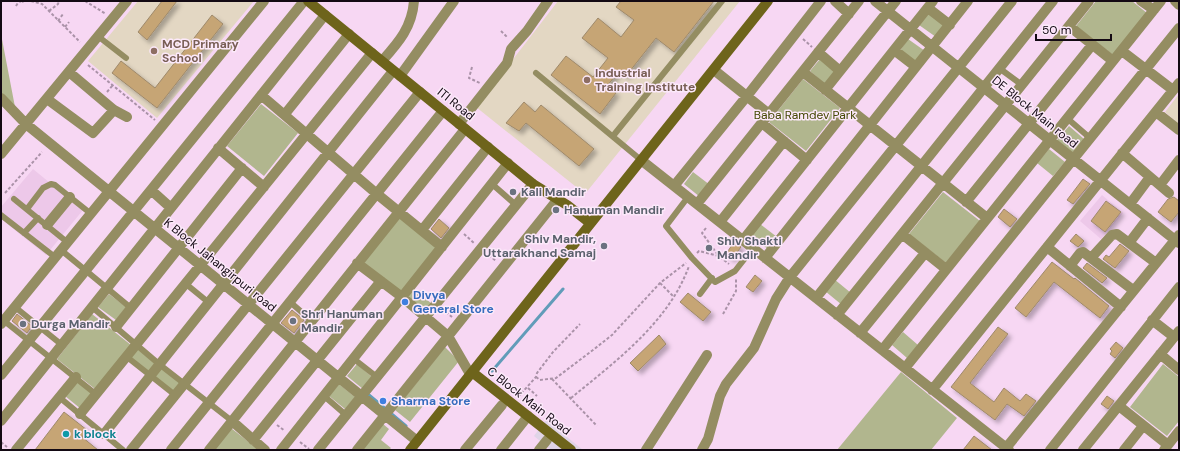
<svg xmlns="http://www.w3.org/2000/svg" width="1180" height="451" viewBox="0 0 1180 451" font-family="'DM Sans',sans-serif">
<defs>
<filter id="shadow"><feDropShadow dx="3.5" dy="3.5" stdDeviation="2" flood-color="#0004"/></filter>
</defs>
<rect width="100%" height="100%" fill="#f7d7f3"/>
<path fill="#e0d4e7" d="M546,420L583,450H551L534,436Z"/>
<path fill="#edc8e9" d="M33,169L83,210L46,255L1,219V207Z
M1102,195L1123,213L1101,239L1080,221Z"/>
<path fill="#e3d7c3" d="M138,1H254L157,118L88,61Z
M558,1H740L585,194L476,107Z
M1179,94V124L1165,112Z"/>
<path fill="#b1b68e" d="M1096,1H1132L1147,13L1113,55L1076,26Z
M929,12L945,24L936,37L919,25Z
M1,34L15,107L1,95Z
M908,39L925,51L915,64L899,52Z
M820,59L835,72L825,84L810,71Z
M803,79L840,108L806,151L769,122Z
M261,104L298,133L264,176L227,146Z
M1069,126L1084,139L1072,153L1057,140Z
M1049,149L1065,162L1053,176L1037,163Z
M693,172L710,185L700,197L684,184Z
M943,192L980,221L946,263L909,234Z
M399,217L437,246L401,292L363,263Z
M760,224L777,237L768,249L751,236Z
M834,279L851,293L842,305L825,291Z
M413,288L432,304L425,313L405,298Z
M109,294L126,307L116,320L98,307Z
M92,314L131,345L95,389L57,359Z
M903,332L918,345L907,358L892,345Z
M445,347L459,361L410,422L395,410Z
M137,348L156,362L148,372L130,357Z
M357,364L372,377L363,389L347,376Z
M1163,364L1179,377V421L1167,436L1130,407Z
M161,368L181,383L174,393L154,377Z
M901,372L957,418L931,450H837Z
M78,380L94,393L81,409L65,396Z
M339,384L355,397L345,409L329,396Z
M383,424L389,429L381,440L391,448L389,450H362Z
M231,428L259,450H214Z"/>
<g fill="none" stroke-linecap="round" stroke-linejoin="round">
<path stroke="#629cb9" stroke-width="3" d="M492,371L563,289
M369,395L406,426"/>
</g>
<path fill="#c6a575" stroke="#9e896b" filter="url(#shadow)" d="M162,1H177L147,40L138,32Z
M621,1H714L674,52L656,38L626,76L619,71L607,86L616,93L600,114L551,75L566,56L593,77L608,58L582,38L598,18L621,37L634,20L616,7Z
M212,15L223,24L157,108L112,73L121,61L155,88Z
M524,102L535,112L541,105L594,149L579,166L526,123L519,131L506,123Z
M1083,179L1090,184L1073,204L1067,200Z
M1174,197L1179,201V212L1171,222L1158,212L1168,199Z
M1106,201L1121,212L1105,232L1091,221Z
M1004,209L1017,219L1010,227L998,217Z
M439,219L449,228L441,238L431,229Z
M1076,234L1084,241L1078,247L1070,241Z
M734,242L741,247L732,259L726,254Z
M1120,244L1129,251L1115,268L1103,259L1106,255L1109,257Z
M1052,262L1074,279L1075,278L1109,306L1100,318L1054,282L1026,317L1015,308Z
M1087,263L1107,278L1102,283L1083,268Z
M755,275L762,281L753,292L746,287Z
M688,293L711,312L703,321L680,302Z
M292,310L304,320L294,333L281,323Z
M17,314L32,326L27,333L12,321Z
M998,327L1008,334L970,383L994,402L1004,388L1020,401L1026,394L1036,401L1024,416L1007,404L995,420L951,387Z
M659,335L666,344L638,371L630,363Z
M1116,342L1123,348L1115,358L1110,354L1112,351L1110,349Z
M1107,396L1114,401L1108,409L1101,404Z
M64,412L87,430L82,437L98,450H35Z
M974,436L992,450H963Z"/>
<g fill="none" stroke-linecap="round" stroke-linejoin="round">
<path stroke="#aa92a8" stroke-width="2" stroke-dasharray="3 2" stroke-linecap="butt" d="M31,1L42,4L80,42
M85,1L106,14
M16,6L19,1L22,3L23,1
M49,11L58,4L59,1
M58,21L63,14
M65,27L69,22
M501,31L508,38
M803,39L812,47
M88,65L155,120
M472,67L469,78L480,83
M107,92L113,85
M5,193L42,152
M706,228L702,233L718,255
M464,234L474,243
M697,253L699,251L719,256L729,264
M489,255L496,261
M660,283L674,297
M419,291L428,298
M442,309L452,317
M723,314L736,291V278
M536,377L540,380L556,378L593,350L612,335L660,283L686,263
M552,379L597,426
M528,388L537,396
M518,397L536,377L537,373L553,352L580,324
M571,398C615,362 669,322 689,266
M277,425L285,431
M1,442L7,447
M300,442L309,449"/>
<path stroke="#948d62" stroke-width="6" d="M99,37L126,58
M999,68L1022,85
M536,73L641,160
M1068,119L1090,138
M613,136L722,1
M492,184L516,205
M688,197L666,226L692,258L715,282L735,271L753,248
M14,199L67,242
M27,209L43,188L51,184L55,185L90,213
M1,215L55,257
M24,233L38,218
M61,250L131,308
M186,284L208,302
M700,294L712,278
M290,302L312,321
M15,307L62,345
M92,307L159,364L232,421
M3,320L97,395
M127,357L175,395
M354,359L377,377
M324,396L346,415
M59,397L123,450"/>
<path stroke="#948d62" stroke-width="10" d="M835,1L849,14
M875,1L1179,243
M1141,1L1154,10
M1175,1L1179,5
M928,8L950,25
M1069,26L1113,61
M894,50L916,67
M1122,51L1173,90
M818,52L840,71
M382,61C399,42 412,27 414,1
M714,70L769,114
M69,72L114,110L127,117
M803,72L987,218
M400,76L454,1
M825,90L896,1
M261,95L377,194L442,247
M1,98L26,124L417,441
M47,99L93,133L114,110
M1156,112L1179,130
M285,114L349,34
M762,123L807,160
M459,124L507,63L511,49L527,31L548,1
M218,148L264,187
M1122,153L1169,193
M1,154L127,1
M641,160L1009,450
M1160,185L1179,160
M674,186L747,96L821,1
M151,190L171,208
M966,202L1092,45
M697,204L859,1
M1130,204L1150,177
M720,222L784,141
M47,225L70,197
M422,230L488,147
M902,234L946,269
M743,240L933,1
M1129,243L1148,218
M1047,247L1121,307
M765,258L968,1
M1091,258L1112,235L1117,234L1156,263
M357,263L402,297L448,336L470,374
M1070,266L1080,253L1083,252L1133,290
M816,298L1053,1
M837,315L1089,1
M1152,320L1174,337
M1,324L264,1
M116,327L242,168
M860,333L925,253
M882,350L1161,1
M1160,354L1179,370
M905,368L1179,28
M1,375L304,1
M932,390L1179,83
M1119,406L1168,445
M80,414L372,53
M1,421L325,15
M232,421L265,450
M104,434L393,71
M253,440L381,281
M1006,448L1179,235
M16,450L76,377
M131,450L420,92
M171,450L443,111
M209,450L465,129
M281,450L508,163
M318,450L533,184
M357,450L557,200
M465,450L502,405
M501,450L528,416
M539,450L547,440
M646,450L707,355
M702,450L708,439L720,396L726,384L754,348L776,299L790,277L1012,1
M1050,450L1179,287
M1083,450L1179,331
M1124,450L1143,426
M1164,450L1179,431"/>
<path stroke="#6e641b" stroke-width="10" d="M308,1L533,184L567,205L590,223
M472,372L571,450
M410,450L768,1"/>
</g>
<g fill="#8d6e63" stroke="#fce9fa" stroke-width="1.5">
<circle cx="154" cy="51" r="4"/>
<circle cx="587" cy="80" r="4"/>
</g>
<g fill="#6b7280" stroke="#fce9fa" stroke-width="1.5">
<circle cx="513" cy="192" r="4"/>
<circle cx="556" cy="210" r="4"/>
<circle cx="604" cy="246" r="4"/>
<circle cx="709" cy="248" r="4"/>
<circle cx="293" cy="321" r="4"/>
<circle cx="23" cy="324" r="4"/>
</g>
<g fill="#3f7fe0" stroke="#fce9fa" stroke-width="1.5">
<circle cx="405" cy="302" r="4"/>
<circle cx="383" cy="401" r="4"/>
</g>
<circle fill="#0f9aa8" stroke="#fce9fa" stroke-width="1.5" cx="66" cy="434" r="4"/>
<g text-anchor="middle" stroke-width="3" stroke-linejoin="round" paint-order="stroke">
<g font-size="12" font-weight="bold" fill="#785e54" stroke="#fce9fa" text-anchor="start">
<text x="162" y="48">MCD Primary<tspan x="162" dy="14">School</tspan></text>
<text x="595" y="77">Industrial<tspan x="595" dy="14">Training Institute</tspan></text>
</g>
<g font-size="12" fill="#130913" stroke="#fce9fa">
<text transform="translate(456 104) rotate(39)" y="4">ITI Road</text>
<text transform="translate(1035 112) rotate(39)" y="4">DE Block Main road</text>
<text transform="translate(220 265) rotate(39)" y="4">K Block Jahangirpuri road</text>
<text transform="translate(529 401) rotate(38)" y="4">C Block Main Road</text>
</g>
<g font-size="12" fill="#444803" stroke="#fce9fa">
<text x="805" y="119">Baba Ramdev Park</text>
</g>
<g font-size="12" font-weight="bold" fill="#5b616d" stroke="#fce9fa" text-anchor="start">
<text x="521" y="196">Kali Mandir</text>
<text x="564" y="214">Hanuman Mandir</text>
<text x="596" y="243" text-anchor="end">Shiv Mandir,<tspan x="596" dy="14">Uttarakhand Samaj</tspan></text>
<text x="717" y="245">Shiv Shakti<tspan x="717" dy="14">Mandir</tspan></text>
<text x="301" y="318">Shri Hanuman<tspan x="301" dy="14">Mandir</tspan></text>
<text x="31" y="328">Durga Mandir</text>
</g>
<g font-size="12" font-weight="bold" fill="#366cbe" stroke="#fce9fa" text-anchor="start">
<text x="413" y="299">Divya<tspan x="413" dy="14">General Store</tspan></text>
<text x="391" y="405">Sharma Store</text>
</g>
<g font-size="12" font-weight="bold" fill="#0d838f" stroke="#fce9fa" text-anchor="start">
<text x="74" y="438">k block</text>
</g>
</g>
<rect width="1180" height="451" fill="none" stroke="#130913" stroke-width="4"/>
<path d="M1036 34v6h75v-6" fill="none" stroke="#130913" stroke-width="2"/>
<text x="1042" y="34" font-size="12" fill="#130913" stroke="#fce9fa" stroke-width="3" paint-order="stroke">50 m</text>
</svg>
